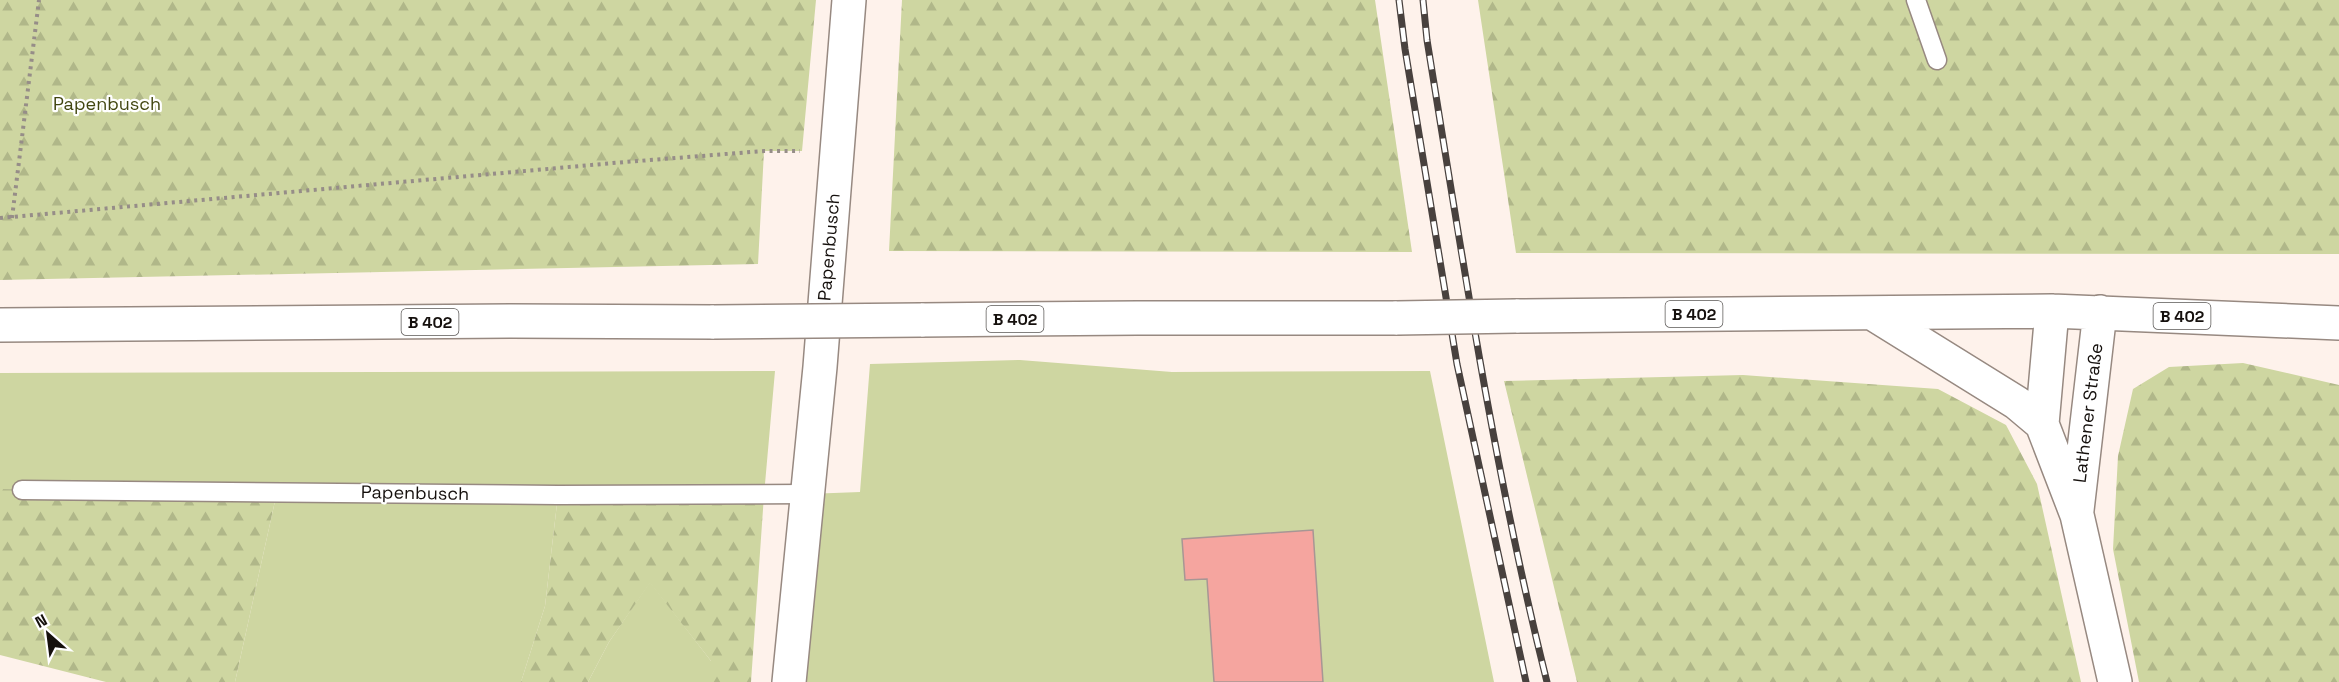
<svg xmlns="http://www.w3.org/2000/svg" width="2339" height="682" viewBox="0 0 2339 682" font-family="'Space Grotesk',sans-serif">
<defs>
<pattern id="forest-firs" width="22" height="20" patternUnits="userSpaceOnUse" patternTransform="scale(1.5)"><rect width="22" height="20" fill="#ced6a1"/><path d="M5 1l3.5 6h-7zM16 11l3.5 6h-7z" fill="#b0b789"/></pattern>
</defs>
<rect width="100%" height="100%" fill="#fef2eb"/>
<path fill="#ced6a1" d="M1020,360L1172,372L1430,371L1494,682H789L807,494L860,492L870,364Z
M775,371L764,495H558L545,606L521,682H235L277,492L0,489V373Z
M650,582L711,661V682H588L609,642Z"/>
<path fill="url(#forest-firs)" d="M0,0H816L802,151H764L758,264L0,280Z
M902,0H1375L1412,252L889,251Z
M1478,0H2339V254L1516,253Z
M2243,363L2339,385V682H2139L2113,549L2118,456L2133,389L2169,367Z
M1743,375L1938,389L2006,425L2037,484L2081,682H1577L1504,381Z
M0,489L277,492L235,682H106L0,655Z
M558,495H764L751,682H711V661L650,583L609,642L588,682H521L545,606Z"/>
<path fill="#f5a59f" stroke="#a79694" stroke-width="1.5" d="M1313,530L1323,682H1214L1207,579L1185,580L1182,539Z"/>
<g fill="none" stroke-linecap="round" stroke-linejoin="round">
<defs>
<path id="service" d="M1916,0L1937,60
M22,490L558,495L807,494"/>
<path id="tertiary" d="M789,682L820,367L849,0"/>
<path id="primary" d="M2052,311L2042,424L2077,515L2115,682
M1872,313L2017,403L2042,424
M1516,316L2052,311L2339,323
M921,320L1137,318H1397
M0,325L511,321L714,322
M2077,510L2100,312"/>
</defs>
<use href="#service" stroke="#978981" stroke-width="21"/>
<use href="#tertiary" stroke="#978981" stroke-width="36"/>
<use href="#primary" stroke="#978981" stroke-width="36"/>
<path stroke="#968d88" stroke-width="4" stroke-dasharray="3 4.5" stroke-linecap="butt" d="M0,218L625,162L764,151H800
M12,218L39,0"/>
<use href="#service" stroke="#fff" stroke-width="18"/>
<use href="#tertiary" stroke="#fff" stroke-width="33"/>
<use href="#primary" stroke="#fff" stroke-width="33"/>
<defs>
<path id="rail" d="M1399,0L1405,49L1457,364L1526,682
M1423,0L1427,40C1462,255 1494,471 1547,682"/>
</defs>
<use href="#rail" stroke="#48413e" stroke-width="7"/>
<use href="#rail" stroke="#fff" stroke-width="4.5" stroke-dasharray="14" stroke-linecap="butt"/>
<defs>
<path id="primary-bridge" d="M1397,318L1516,316
M714,322L921,320"/>
</defs>
<use href="#primary-bridge" stroke="#978981" stroke-width="36" stroke-linecap="butt"/>
<use href="#primary-bridge" stroke="#fff" stroke-width="33"/>
</g>
<g text-anchor="middle" stroke-width="4.5" stroke-linejoin="round" paint-order="stroke">
<g fill="#fff" stroke="#5b5856" stroke-width="1.5">
<rect x="1665.5" y="301" width="57" height="26" rx="4.5"/>
<rect x="2153.5" y="303" width="57" height="26" rx="4.5"/>
<rect x="986.5" y="306" width="57" height="26" rx="4.5"/>
<rect x="401.5" y="309" width="57" height="26" rx="4.5"/>
</g>
<g font-size="16" font-weight="bold" fill="#15100d">
<text x="1694" y="320">B 402</text>
<text x="2182" y="322">B 402</text>
<text x="1015" y="325">B 402</text>
<text x="430" y="328">B 402</text>
</g>
<g font-size="18" fill="#414610" stroke="#fff">
<text x="107" y="110">Papenbusch</text>
</g>
<g font-size="18" fill="#15100d" stroke="#fff">
<text transform="translate(829 247) rotate(-85)" y="6">Papenbusch</text>
<text transform="translate(2088 413) rotate(-83)" y="6">Lathener Straße</text>
<text transform="translate(415 493) rotate(1)" y="6">Papenbusch</text>
</g>
</g>
<g transform="translate(48 634) rotate(332)" stroke="#ffffff" stroke-width="4.5" paint-order="stroke">
<path d="M0-4.5L10 22L0 15L-10 22Z" fill="#15100d"/>
<text y="-9" font-size="16" font-weight="bold" text-anchor="middle" fill="#15100d">N</text>
</g>
</svg>
